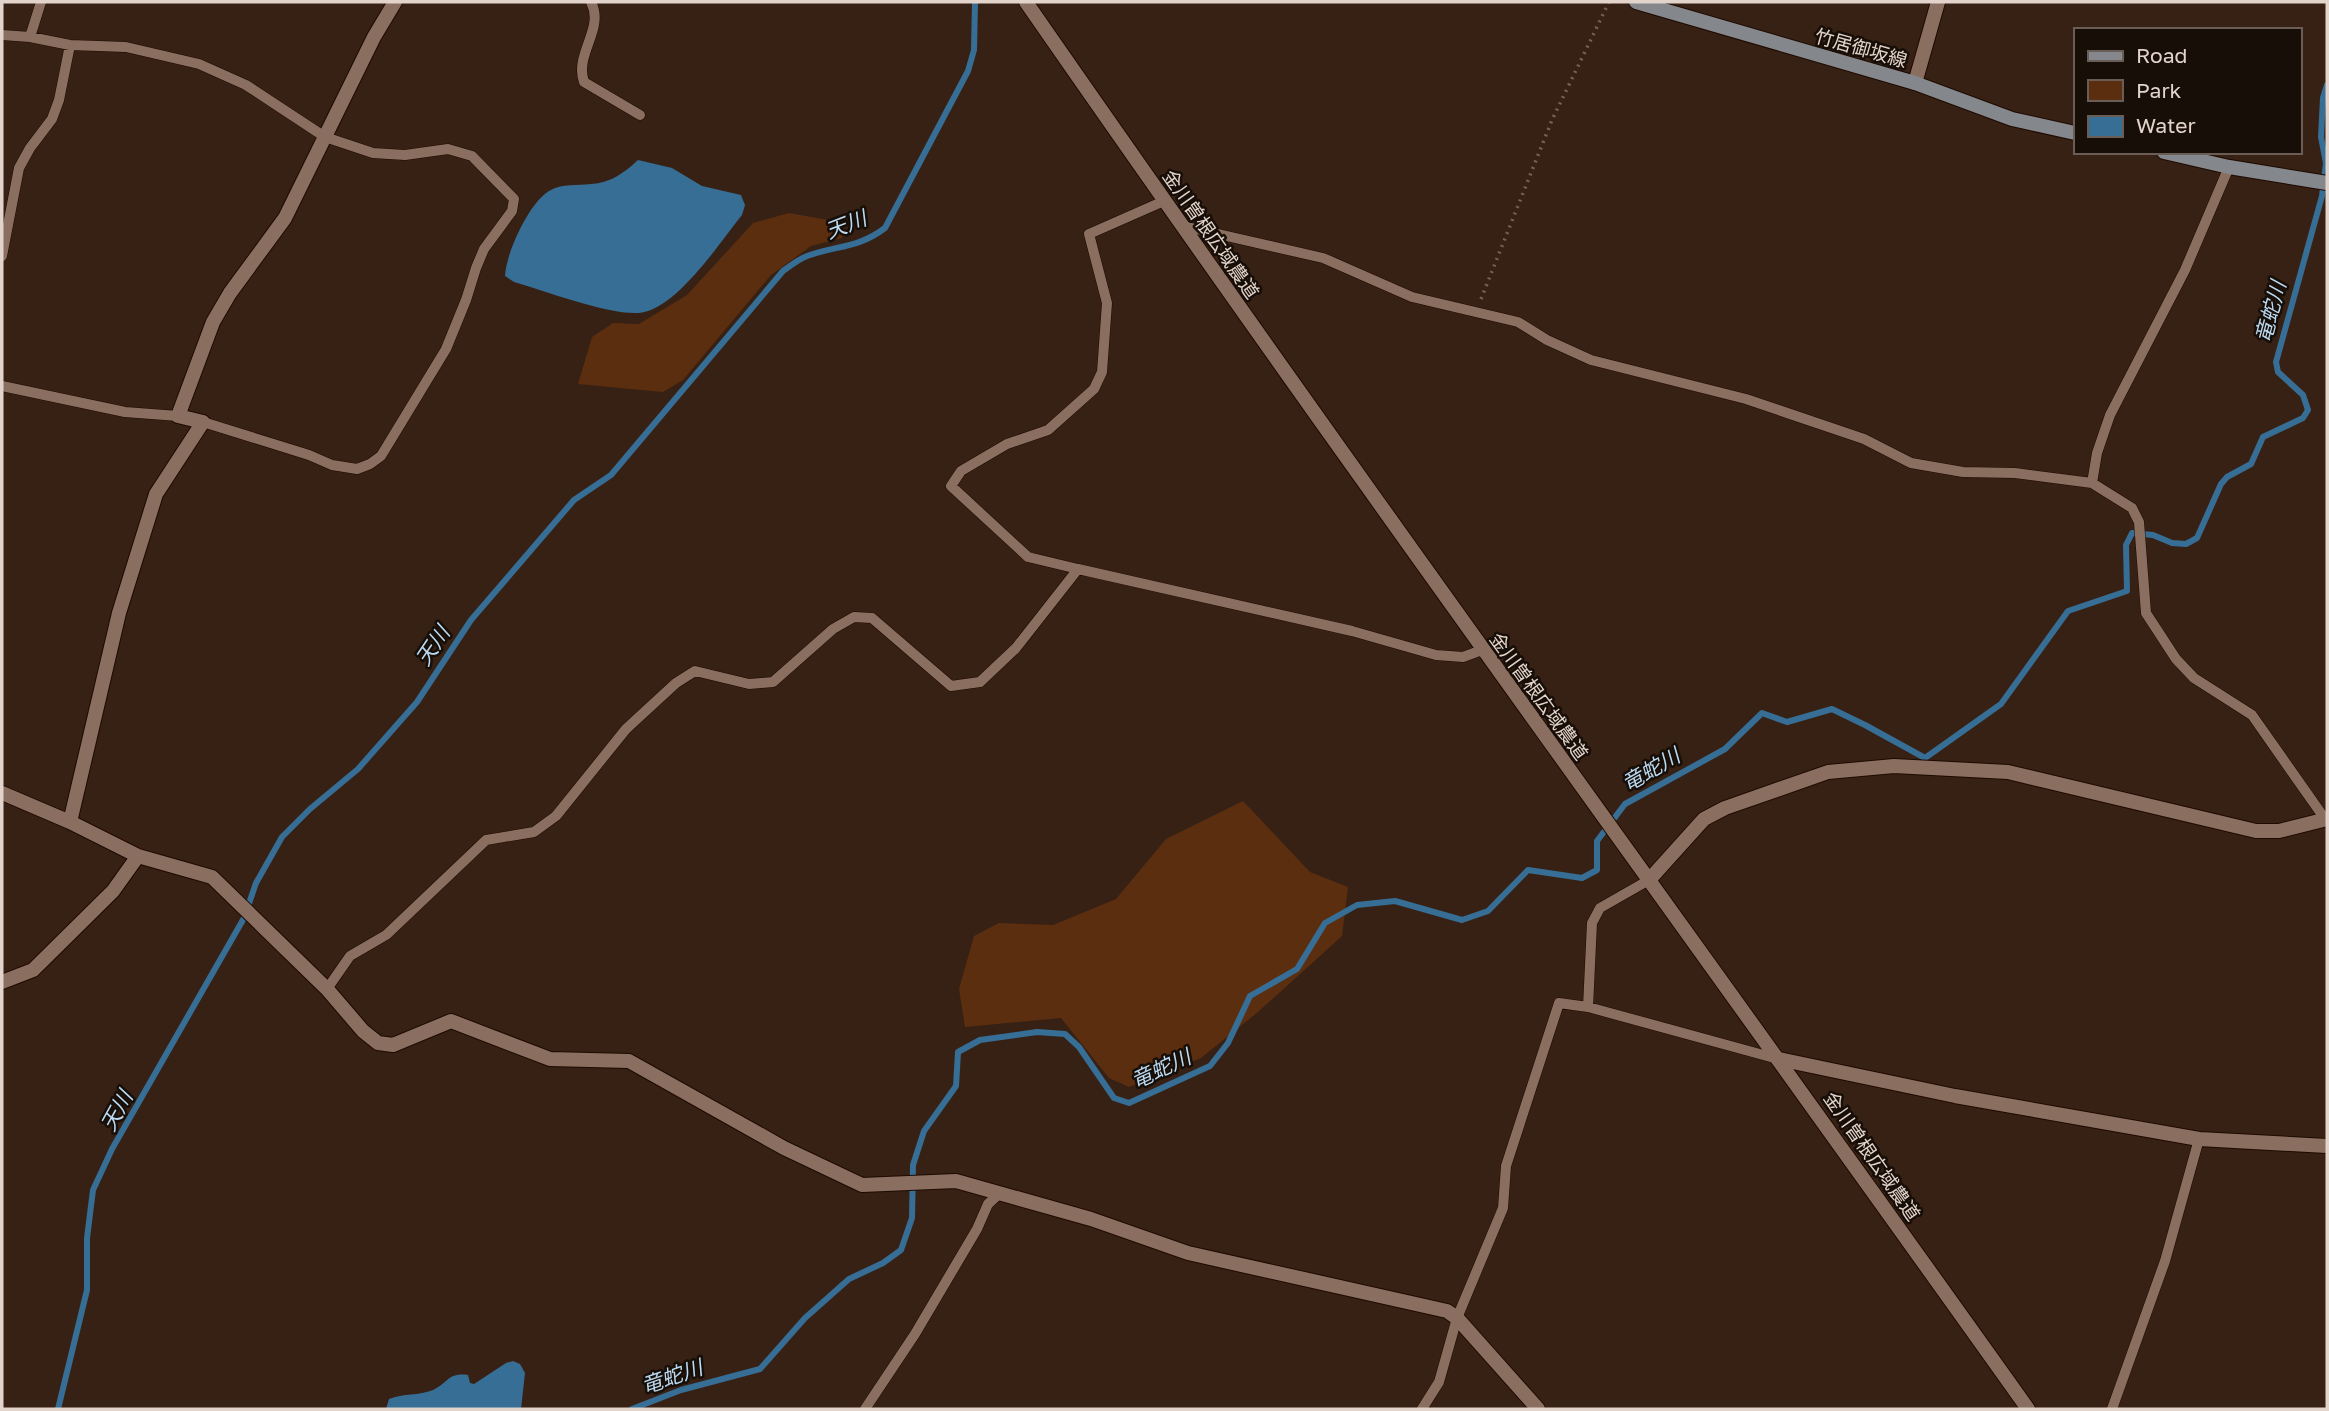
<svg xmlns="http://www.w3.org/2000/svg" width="2329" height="1411" viewBox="0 0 2329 1411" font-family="'Golos Text','Noto Sans JP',sans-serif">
<rect width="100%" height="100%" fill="#372114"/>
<path fill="#5b2e0f" d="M789,213L845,223L842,238L811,246L771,275L683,380L663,392L578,384L592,337L613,323L639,324L687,295L753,223Z
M1243,801L1310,872L1348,887L1342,936L1258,1012L1201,1058L1129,1087L1109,1078L1061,1018L965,1027L959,989L974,936L999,923L1053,925L1116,899L1166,839Z"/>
<path fill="#376e96" d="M638,160L672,168L702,186L741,195L745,205L742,215C720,242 676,310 639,313C609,315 545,291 514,282L505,276C506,253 529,203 549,191C562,183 578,186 591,184C611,183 625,172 638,160Z
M513,1361L520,1364L525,1373L521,1409H386L389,1399C403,1393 419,1396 433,1390C448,1383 448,1372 468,1375L470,1383L474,1384L506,1363Z"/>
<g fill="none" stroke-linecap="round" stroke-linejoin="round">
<path stroke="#376e96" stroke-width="6" d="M58,1409L87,1290V1238L93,1190L112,1149L244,918L256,883L282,837L310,809L358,769L417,702L471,620L574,500L611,475L783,271C790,266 799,259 807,256C837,245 857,249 885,228L968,71L974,50L975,2
M632,1409L681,1390L760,1369L805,1318L849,1279L883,1263L901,1250L912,1218L913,1165L924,1131L956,1086L958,1052L980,1040L1037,1032L1065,1034L1079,1047L1114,1098L1129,1103L1210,1066L1228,1043L1250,996L1297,969L1325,923L1357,905L1395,901L1462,920L1488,911L1528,870L1582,878L1597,870V841L1625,804L1725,749L1762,713L1787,722L1832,709L1865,725L1925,758L2001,704L2068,611L2127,591L2126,545L2132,533L2153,535L2172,543L2186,544L2197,538L2221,484L2227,477L2251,464L2263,437L2303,418L2308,410L2303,395L2278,372L2276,362L2322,196L2326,163L2321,137L2323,98L2327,85"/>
<defs>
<path id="service" d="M591,2C605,29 574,54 584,82L640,115
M2,35L30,37L70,45L126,47L199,64L246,85L325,137L373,153L405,155L448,149L472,156L514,199L512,211L484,249L476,268L466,300L446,349L381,456L370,464L357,469L332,465L309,455L203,422
M30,37L41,2
M2229,167L2185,270L2110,415L2097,453L2092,483L2132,508L2139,522L2146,613L2176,659L2194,678L2252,715L2325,819
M1183,226L1323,258L1412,297L1518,322L1547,340L1591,360L1746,399L1864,439L1911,463L1963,472L2015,473L2092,483
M2,256L19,168L30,148L52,119L59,100L70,45
M2,386L125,412L178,416
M1078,569L1028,557L951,486L961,471L1007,444L1048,430L1094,389L1102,372L1107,303L1089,234L1164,201
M327,989L350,956L386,935L486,840L534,832L556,816L626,729L676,683L695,671L749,684L773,682L833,629L854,617L872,618L951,686L980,682L1016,648L1078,569L1352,631L1436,655L1463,657L1482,650
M1588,1007L1592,923L1600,908L1649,880
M865,1409L915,1334L977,1229L988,1204L1001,1192
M1422,1409L1439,1382L1457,1318L1503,1208L1506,1166L1559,1003L1588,1007L1778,1059
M2112,1409L2165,1261L2199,1139"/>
<path id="minor" d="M1915,83L1938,2
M2,793L70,822L138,856L212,877L327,989L363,1031L378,1043L393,1045L451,1021L550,1059L629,1061L784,1148L862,1185L956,1181L1091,1219L1188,1253L1447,1311L1457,1318L1538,1409
M70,822L119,613L156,494L203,422L178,416L213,322L230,293L285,218L374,37L395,2
M1649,880L1704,819L1725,808L1828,772L1894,766L2008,772L2256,831H2279L2327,819
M2,982L33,970L113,891L138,856
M1779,1059L1955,1096L2199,1139L2327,1146"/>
<path id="tertiary" d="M1026,2C1354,475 1694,940 2028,1409"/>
<path id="secondary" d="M1636,2L1915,83L2012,119L2075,133
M2164,152L2229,167L2327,183"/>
</defs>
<use href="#service" stroke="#1e0a01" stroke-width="11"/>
<use href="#minor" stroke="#1e0a01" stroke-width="16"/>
<use href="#tertiary" stroke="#1e0a01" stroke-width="16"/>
<use href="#secondary" stroke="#1e0a01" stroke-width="16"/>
<path stroke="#756156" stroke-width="3.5" stroke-dasharray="2 5" stroke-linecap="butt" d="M1481,299L1552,120L1609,2"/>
<use href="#service" stroke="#8a6f60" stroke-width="10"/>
<use href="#minor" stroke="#8a6f60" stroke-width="14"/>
<use href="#tertiary" stroke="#8a6f60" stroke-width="14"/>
<use href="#secondary" stroke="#84878c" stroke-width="14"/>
</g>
<g text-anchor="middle" stroke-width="5" stroke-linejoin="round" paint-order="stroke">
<g font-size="19" fill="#e3d4cb" stroke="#170e08">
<text transform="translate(1861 48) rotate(16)" y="7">竹居御坂線</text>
<text transform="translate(1211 234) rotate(55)" y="7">金川曽根広域農道</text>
<text transform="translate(1539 696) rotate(54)" y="7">金川曽根広域農道</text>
<text transform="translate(1872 1156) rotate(55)" y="7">金川曽根広域農道</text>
</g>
<g font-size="21" font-style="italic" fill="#bbdaf2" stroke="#170e08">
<text transform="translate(846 225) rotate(-21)" y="7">天川</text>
<text transform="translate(2271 312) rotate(-75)" y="7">竜蛇川</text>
<text transform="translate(433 646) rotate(-56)" y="7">天川</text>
<text transform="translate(1651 770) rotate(-30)" y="7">竜蛇川</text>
<text transform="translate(1161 1069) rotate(-25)" y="7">竜蛇川</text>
<text transform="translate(117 1111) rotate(-61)" y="7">天川</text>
<text transform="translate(672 1377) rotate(-19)" y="7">竜蛇川</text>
</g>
</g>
<rect width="2329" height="1411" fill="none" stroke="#e3d4cb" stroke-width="7"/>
<rect x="2074" y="28" width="228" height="126" fill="#170e08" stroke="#695d56" stroke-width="2"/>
<rect x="2088" y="51" width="35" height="10" fill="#84878c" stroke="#695d56" stroke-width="2"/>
<text x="2136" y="63" font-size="21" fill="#e3d4cb">Road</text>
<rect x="2088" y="80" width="35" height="21" fill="#5b2e0f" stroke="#695d56" stroke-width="2"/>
<text x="2136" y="98" font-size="21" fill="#e3d4cb">Park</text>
<rect x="2088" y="116" width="35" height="21" fill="#376e96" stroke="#695d56" stroke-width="2"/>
<text x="2136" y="133" font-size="21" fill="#e3d4cb">Water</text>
</svg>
